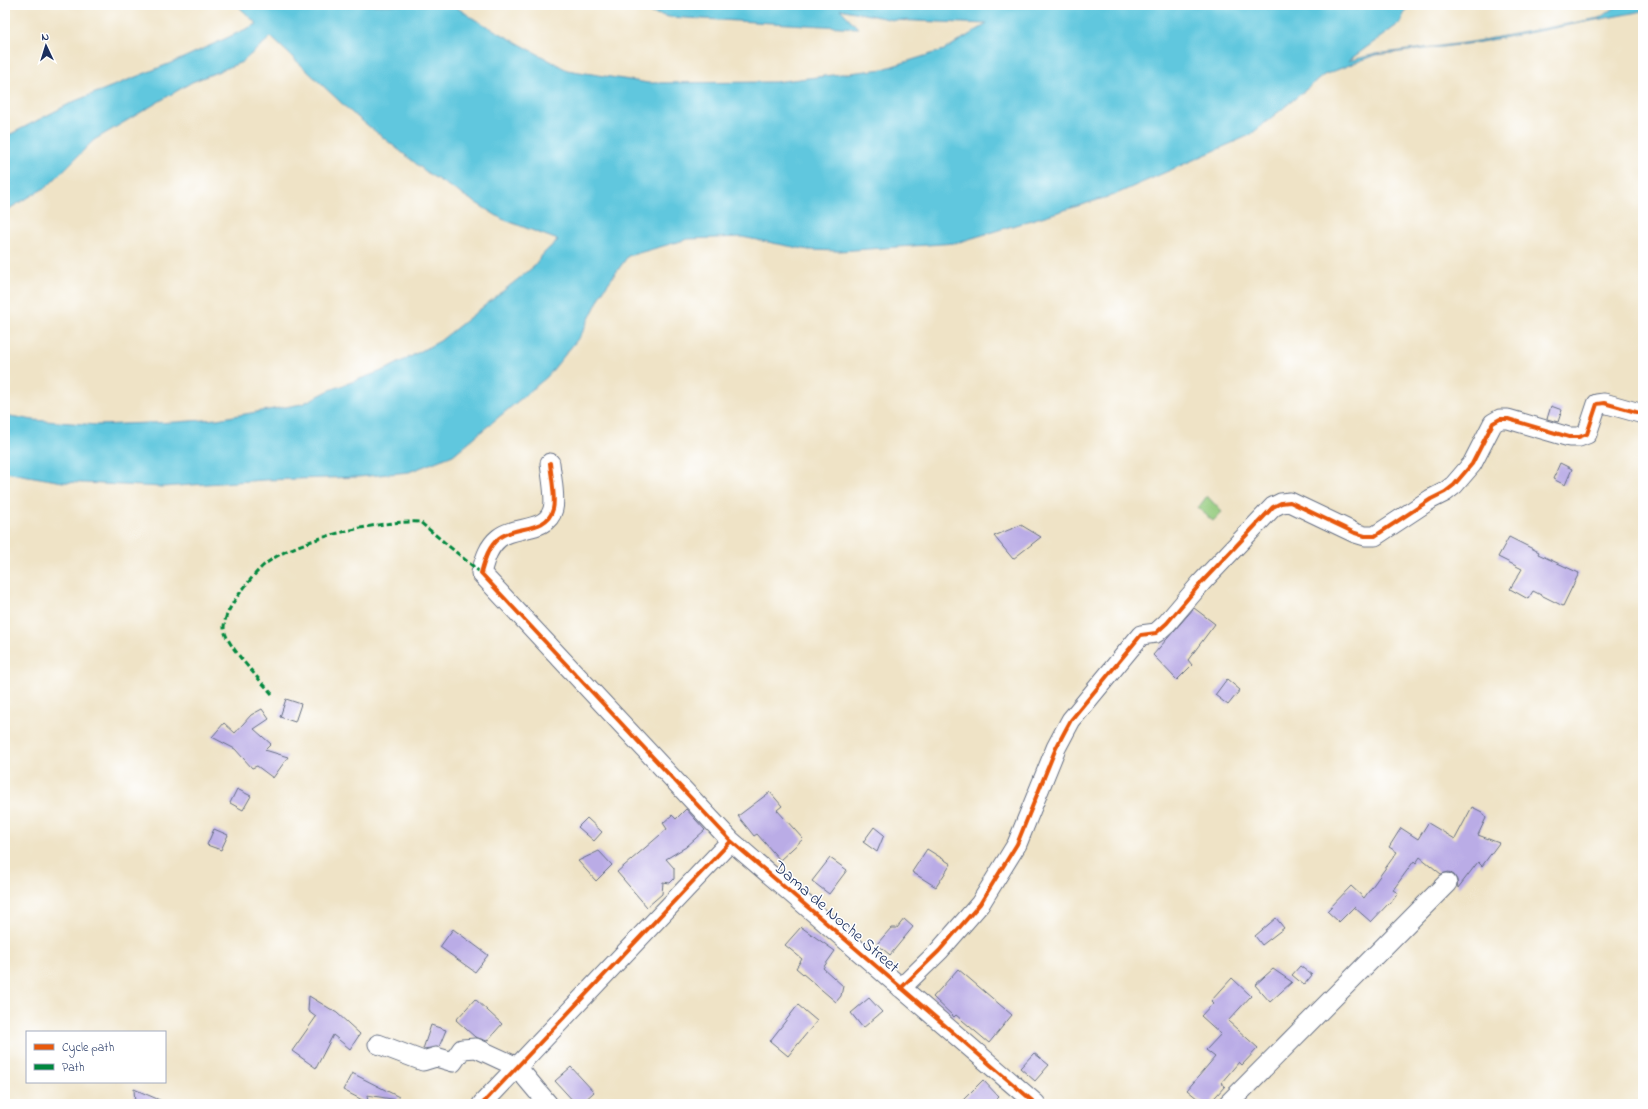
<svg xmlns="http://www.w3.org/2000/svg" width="1648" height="1109" viewBox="0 0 1648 1109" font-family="'Indie Flower',sans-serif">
<rect width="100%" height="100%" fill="#fff"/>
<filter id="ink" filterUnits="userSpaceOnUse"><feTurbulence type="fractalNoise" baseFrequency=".025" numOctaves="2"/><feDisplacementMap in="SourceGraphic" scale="8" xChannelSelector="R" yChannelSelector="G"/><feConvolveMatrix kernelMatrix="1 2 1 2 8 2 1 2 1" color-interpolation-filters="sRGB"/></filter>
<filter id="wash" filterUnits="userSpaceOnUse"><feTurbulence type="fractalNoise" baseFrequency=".012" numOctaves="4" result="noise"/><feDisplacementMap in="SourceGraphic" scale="16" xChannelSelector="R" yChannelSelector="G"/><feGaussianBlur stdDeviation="0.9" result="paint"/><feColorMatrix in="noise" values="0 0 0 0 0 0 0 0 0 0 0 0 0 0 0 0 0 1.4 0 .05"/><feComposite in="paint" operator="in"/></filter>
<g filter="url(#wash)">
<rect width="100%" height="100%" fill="#efe3c6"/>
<path fill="#93ca7c" stroke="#577c6d" d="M1207,496L1222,512L1213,521L1198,508Z"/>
<path fill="#61c7de" stroke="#3e7b9e" d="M237,5H453L474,19L567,70L648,83L775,82L883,69L944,50L987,24L893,20L840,9L858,28L669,17L616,5H1408L1400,23L1348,61L1376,54L1472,42L1599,18L1619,5H1643V11L1475,43L1375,55L1324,75L1250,135L1114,195L956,243L839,251L809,250L742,237L688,239L628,256L604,289L581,335L547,377L453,455L409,472L358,477L264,480L162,487L63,482L5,472V415L33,420L97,425L177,422L217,419L302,404L330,390L387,369L440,341L532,268L544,253L558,240L502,219L429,174L351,112L271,37L242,62L192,82L94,140L48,186L5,211V137L75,101L181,59L257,24Z"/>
<g id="blocks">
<path fill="#baace6" d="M1551,406L1562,410L1558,422L1547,419Z
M1560,463L1572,469L1565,485L1553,479Z
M1021,525L1041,537L1013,559L994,536Z
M1509,537L1539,552L1538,554L1579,573L1563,606L1533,591L1528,599L1510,589L1522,569L1498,557Z
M1194,608L1215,624L1188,660L1192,665L1177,680L1153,655Z
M1227,679L1240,690L1228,705L1215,695Z
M286,699L301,704L295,722L280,717Z
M262,709L269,719L254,729L271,744L265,750L288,757L273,778L257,766L252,768L235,749L212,737L224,723L235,733L251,715Z
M237,789L251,796L243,810L230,803Z
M770,792L782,806L777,810L803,839L780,860L757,834L754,836L738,816Z
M1472,807L1482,812L1486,818L1478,835L1499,843L1482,866L1478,862L1458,888L1457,880L1454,875L1449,872L1441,874L1420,857L1416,863L1414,861L1393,890L1398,893L1390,904L1389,903L1371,922L1354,907L1339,922L1327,911L1351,886L1364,898L1397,852L1389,847L1401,828L1418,839L1428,823L1455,839Z
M686,809L705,830L686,847L666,859L674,868V879L670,883L663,882L662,894L647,907L617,872L667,829L663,823L672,815L676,819Z
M587,818L602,832L594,841L578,827Z
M874,827L884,835L877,852L863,842Z
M214,829L228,835L221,850L207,845Z
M927,849L951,864L936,887L912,872Z
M599,851L612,865L596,881L578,861Z
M830,858L847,870L829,894L812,881Z
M1276,918L1284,928L1262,945L1255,936Z
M904,919L913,927L890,955L877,944L891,928H897Z
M801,927L835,951L823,968L843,986L841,996L836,1002L796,968L802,959L785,945Z
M453,929L488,955L475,972L440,947Z
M1300,966L1312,975L1304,985L1292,975Z
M958,969L1012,1015L989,1043L956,1015L954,1017L933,997Z
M1273,969L1292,982L1270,1002L1255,985Z
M1232,978L1251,996L1228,1021L1258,1048L1242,1065L1239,1062L1221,1083L1225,1086L1209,1104H1204L1187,1090L1215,1057L1206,1050L1221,1034L1201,1016L1213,1003L1211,1001Z
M309,996L337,1013L360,1034L350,1049L333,1035L316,1068L292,1051L316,1017L308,1011Z
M869,998L882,1012L863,1028L851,1013Z
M475,999L502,1024L487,1041L475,1037L456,1020Z
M798,1005L817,1021L788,1056L770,1041Z
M431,1025L446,1030L439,1047L423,1049Z
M1034,1053L1049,1065L1035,1081L1020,1068Z
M571,1067L594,1092L581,1104H576L555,1081Z
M352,1073L399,1097L398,1100L367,1095L368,1103L343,1090Z
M983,1080L999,1097L992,1104H959Z
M134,1089L169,1104H135Z"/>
</g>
</g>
<g filter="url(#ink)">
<use href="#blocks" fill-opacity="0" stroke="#656e82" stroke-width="1"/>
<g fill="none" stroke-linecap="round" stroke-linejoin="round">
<defs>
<path id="minor" d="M550,463C551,475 556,498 553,509C547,533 515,525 499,538C488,547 485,559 481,573L731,841L1036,1104
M901,988L939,951L980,904L1017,844L1056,748L1065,731L1071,720L1141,635L1156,633L1167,623L1201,583L1273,507L1281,503L1290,502L1355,533L1365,536H1375L1431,499L1445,492L1454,485L1472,464L1493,423L1500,419H1508L1569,437H1579L1587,434L1597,404L1604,403L1643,414
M378,1044L423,1061L436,1057L453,1062L462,1049L476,1048L517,1067L548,1104
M482,1104L731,841
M1228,1104L1447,883"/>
</defs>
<use href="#minor" stroke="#656e82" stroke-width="21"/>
<use href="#minor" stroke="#fff" stroke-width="19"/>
<path stroke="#00873e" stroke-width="3" stroke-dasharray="6 3" stroke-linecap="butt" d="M272,694C261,681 224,643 224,628C224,616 233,602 240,593C247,584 255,573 264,565C295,539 380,520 420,522L481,573"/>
<defs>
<path id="cycleway" d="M550,463C551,475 556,498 553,509C547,533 515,525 499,538C488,547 485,559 481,573L731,841L1036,1104
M901,988L939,951L980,904L1017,844L1056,748L1065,731L1071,720L1141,635L1156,633L1167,623L1201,583L1273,507L1281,503L1290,502L1355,533L1365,536H1375L1431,499L1445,492L1454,485L1472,464L1493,423L1500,419H1508L1569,437H1579L1587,434L1597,404L1604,403L1643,414
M482,1104L731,841"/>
</defs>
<use href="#cycleway" stroke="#fff" stroke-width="6"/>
<use href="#cycleway" stroke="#e8590c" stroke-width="4"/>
</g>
</g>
<g text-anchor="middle" stroke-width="3" stroke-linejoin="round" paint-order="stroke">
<g font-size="17" fill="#1b2f5e" stroke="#fff">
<text transform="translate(837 916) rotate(41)" y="6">Dama de Noche Street</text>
</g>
</g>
<rect width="1648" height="1109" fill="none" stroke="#fff" stroke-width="20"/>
<rect x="26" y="1031" width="140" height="52" fill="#ffffff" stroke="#a4acbf"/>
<rect x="34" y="1044" width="20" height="6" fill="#e8590c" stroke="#a4acbf"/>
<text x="62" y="1051" font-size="12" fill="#1b2f5e">Cycle path</text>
<rect x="34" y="1064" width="20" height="6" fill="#00873e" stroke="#a4acbf"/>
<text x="62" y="1071" font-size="12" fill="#1b2f5e">Path</text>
<g transform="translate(46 46) rotate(356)" stroke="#ffffff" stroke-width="3" paint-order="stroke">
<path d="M0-3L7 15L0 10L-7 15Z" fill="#1b2f5e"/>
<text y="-6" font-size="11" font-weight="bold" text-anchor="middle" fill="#1b2f5e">N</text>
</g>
</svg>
